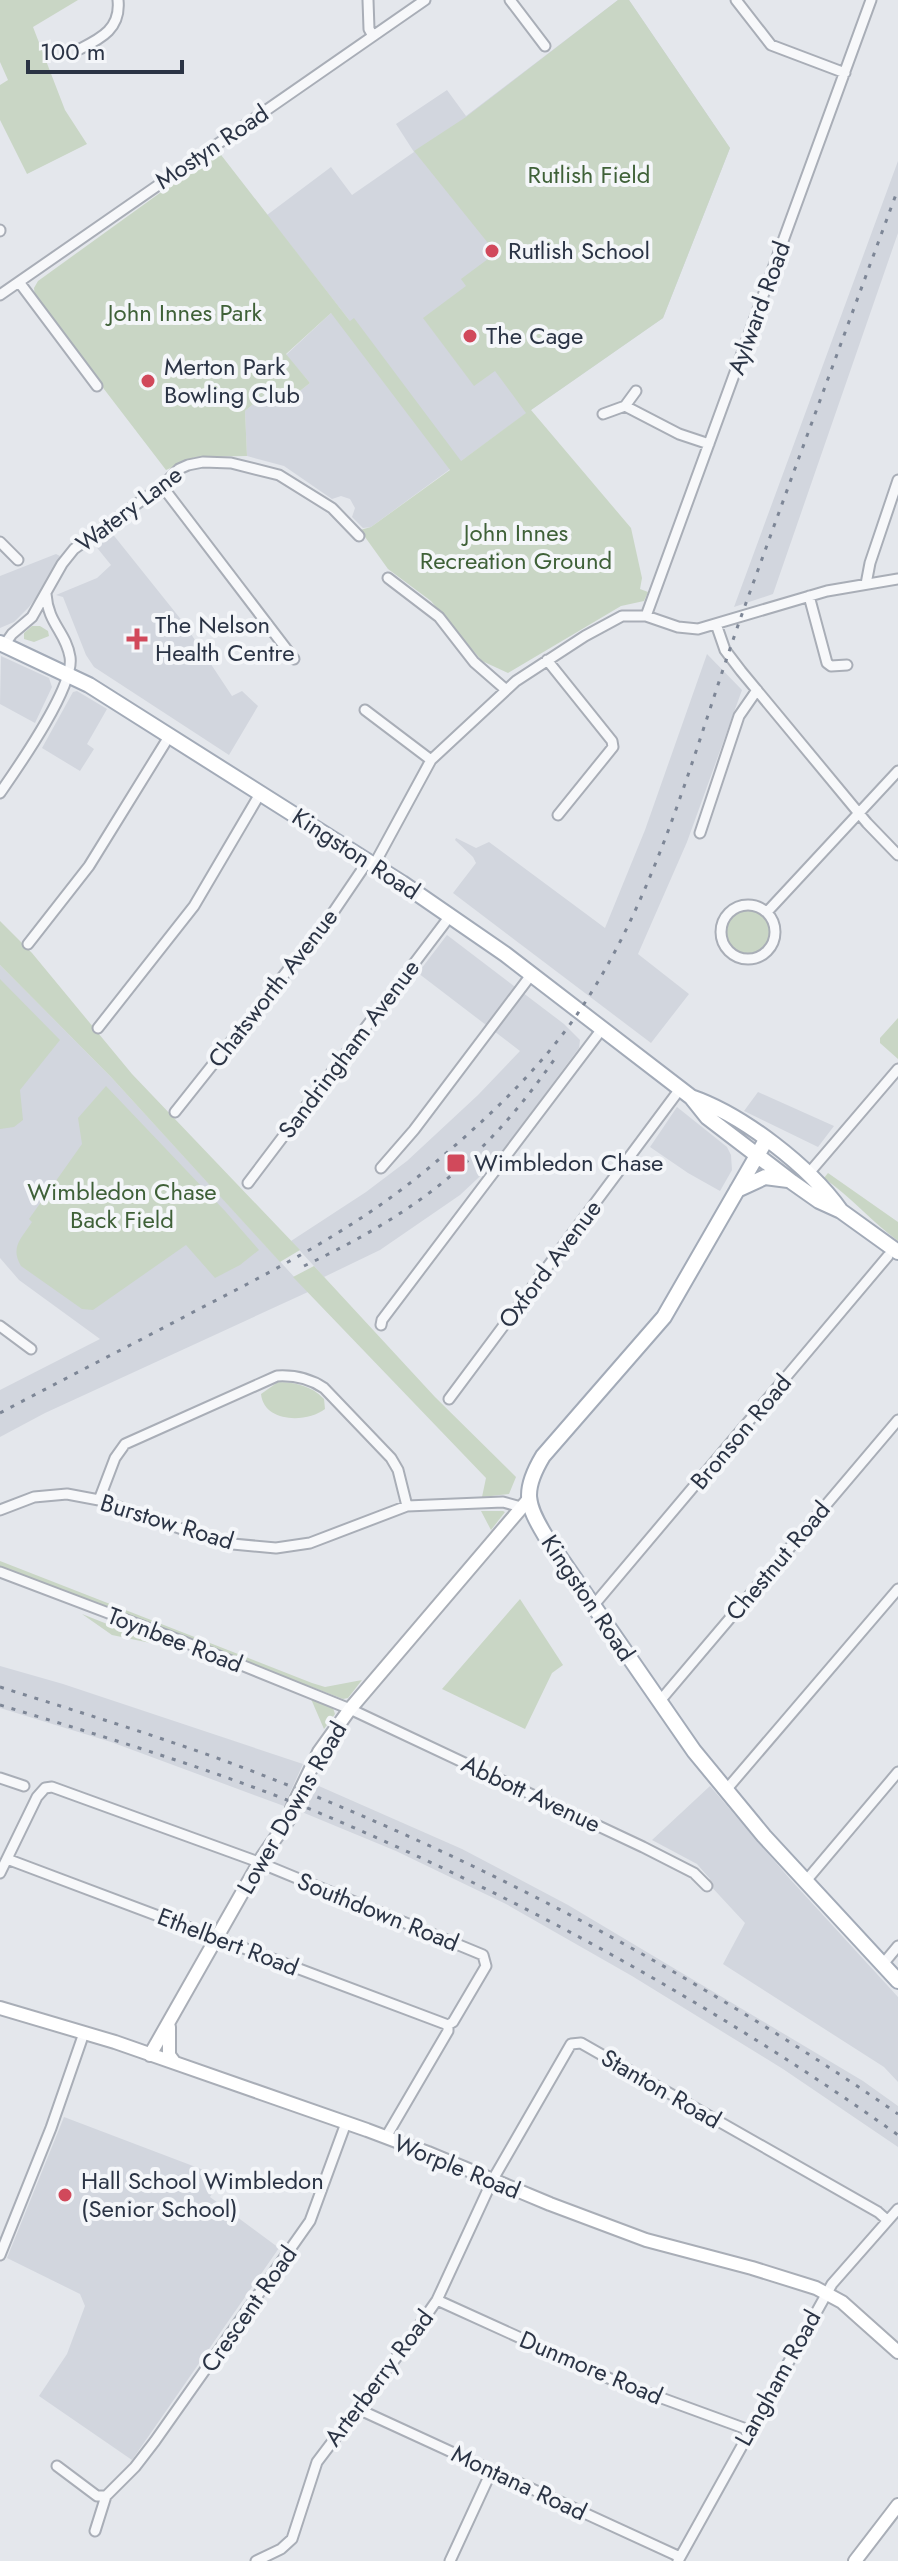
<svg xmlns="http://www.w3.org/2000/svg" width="898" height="2561" viewBox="0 0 898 2561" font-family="Jost,sans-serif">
<rect width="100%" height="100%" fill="#e4e7ec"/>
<path fill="#d2d6de" d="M618,0H629L730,148L663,318L531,410L371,527L363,528L352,517L355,508L350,499L341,496L332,499L284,466L247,456L245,411L269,391L291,398L310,383L286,355L331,313L350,321L267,215L331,167L352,195L414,152L396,124L447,90L466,116Z
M898,161V233L773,594L734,607Z
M111,532L183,622L232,696L242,691L258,706L229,755L94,667L86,655L63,597L56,595L97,578L111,565L94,544Z
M56,554L60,556L46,584L29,607L14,622L0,628V576Z
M707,654L742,690L687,842L638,954L689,994L651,1043L453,893L476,863L473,857L455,840L456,838L476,848L489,842L605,928L645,830Z
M1,656L49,678L52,687L35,723L0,704Z
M77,691L107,709L87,744L94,749L80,771L42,748L73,692Z
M447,935L564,1024L580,1040L579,1048L492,1165L460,1195L380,1250L324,1277L291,1241L366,1192L407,1161L478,1095L520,1051L418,973Z
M0,965L111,1077L308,1292L45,1413L0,1437V1390L100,1339L19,1280L0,1258Z
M758,1092L834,1126L818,1147L744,1111Z
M677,1107L727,1147L731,1155L732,1170L720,1191L688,1173L650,1147Z
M0,1666L63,1684L303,1764L284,1806L111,1742L0,1708Z
M312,1783L462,1849L568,1905L863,2081L898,2106V2147L783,2069L632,1976L506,1904L396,1851L297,1810Z
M710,1786L790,1879L898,1997V2082L884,2067L723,1964L745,1923L707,1882L710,1879L697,1864L652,1840Z
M64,2117L222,2177L210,2197L279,2248L132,2460L39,2396L67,2354L85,2306L80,2294L7,2258Z"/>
<path fill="#c9d6c5" d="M0,0H78L33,27L65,110L87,144L27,174L0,120V85L8,80L0,62Z
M618,0H629L730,148L663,318L531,410L631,528L642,578L640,589L648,592L644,601L621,606L508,673L482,661L431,601L388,569L360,530L371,527L450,470L331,313L286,354L310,383L291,398L269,391L245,411L247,456L195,457L166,470L35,299L34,288L38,281L218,151L350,321L354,318L461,461L526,413L495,371L474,386L423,318L466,286L461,279L496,253L414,151L466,117Z
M32,626H40L48,631L49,636L34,642L24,639V633Z
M726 932a22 22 0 1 1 44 0a22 22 0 1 1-44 0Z
M0,921L32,953L132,1074L300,1250L280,1262L111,1077L0,965Z
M0,979L60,1040L20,1090L23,1120L14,1127L0,1129Z
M898,1018V1059L880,1043V1038Z
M106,1086L225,1211L259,1250L240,1265L215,1278L186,1245L93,1310L82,1309L21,1266C10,1247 21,1239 32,1222L29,1219L82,1144L78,1118Z
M828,1173L898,1222V1241C872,1222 851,1197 824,1178Z
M314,1266L435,1397L516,1477L509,1494L482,1497L486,1478L293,1277Z
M278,1382C295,1382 312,1386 324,1399L325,1409C307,1423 264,1423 261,1394Z
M481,1511H503L505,1512L491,1530Z
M0,1561L312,1683L325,1687L362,1680L348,1698L343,1699L0,1567Z
M520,1599L563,1665L552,1673L525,1729L442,1689Z
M82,1614L160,1645L112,1635Z
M311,1699L333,1708L335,1714L324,1729Z"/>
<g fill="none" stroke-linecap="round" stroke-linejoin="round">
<defs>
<path id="street" d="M368,0L369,29L373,36
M510,0L545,46
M736,0L771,45L845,73
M80,49C102,38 121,28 118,0
M0,230V231
M19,282L97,386
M0,295L425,0
M625,406L679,434L709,444
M603,414L625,406L636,391
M162,486L294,659
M0,542L18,560
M388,578L439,617L474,662L505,689
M866,584L870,563L898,480
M809,596L827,663L831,666L847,665
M646,616L871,0
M716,624L725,650L741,671L867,823L898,855
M5,644L12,634L32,617L62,564L74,549L162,486L179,469L188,465L203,462L231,463L279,475L332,508L359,536
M547,660L612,741L613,747L558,815
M365,710L431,760
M0,793C18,767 75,686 70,657C66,632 48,624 46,594
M700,833L739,716L757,690
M374,865L431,760L516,681L585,636L622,616H646L678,627L698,629L827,591L898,579
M721 932a27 27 0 1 1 54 0a27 27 0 1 1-54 0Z
M767,912L898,771
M28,944L89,866L170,735
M98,1028L194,906L261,792
M175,1112L330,917L368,861
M381,1168L414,1130L531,975
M809,1173L898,1069
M248,1183L450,916
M381,1325L382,1320L602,1029
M0,1326L31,1349
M449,1399L680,1089
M99,1500L115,1458L125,1444L277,1376C294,1375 309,1378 324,1388L391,1458L398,1470L407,1506
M0,1510L34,1497L67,1494L99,1500L222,1543L276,1548L310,1543L407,1506L503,1502L521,1507
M0,1572L182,1641L350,1709L643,1847L694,1873L707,1886
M593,1606L888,1256
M659,1702L898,1420
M0,1778L24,1786
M726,1790L898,1589
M7,1859L448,2025
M0,1873L37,1797L45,1788L52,1787L253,1860L483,1955L486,1966L453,2022L448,2025V2031L386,2137
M805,1882L898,1772
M883,1964L898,1946
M0,2255L51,2128L84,2033
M437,2300L615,2381L749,2430
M358,2409L680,2557
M57,2466L97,2496H106
M95,2531L106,2496L135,2467L155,2441L310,2221L346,2123
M256,2561L281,2549L292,2539L317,2462L405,2346L437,2300L492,2181L571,2044L581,2043L878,2212L887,2220
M450,2561L492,2470
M678,2561L832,2284L898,2209"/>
<path id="secondary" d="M0,2008L115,2042L367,2130L428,2153L550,2204L646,2240L752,2268L816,2288L842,2302L898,2352
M169,2027V2055L175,2063
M150,2055L263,1856L291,1816L292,1808L319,1752L350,1709L528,1500
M855,2561L898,2505"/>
<path id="primary" d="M0,643L89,685L402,883L505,954L691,1097L707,1117L792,1182L819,1201L841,1211L898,1252
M691,1097C743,1115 809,1166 841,1211
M766,1140L664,1317L543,1456C522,1491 526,1504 546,1537L694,1751L764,1836L898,1981
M737,1190L765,1177L788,1180"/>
</defs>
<use href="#street" stroke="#a9aeb7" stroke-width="13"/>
<use href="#secondary" stroke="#a9aeb7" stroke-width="16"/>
<use href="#primary" stroke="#a3abb8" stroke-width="18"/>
<use href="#street" stroke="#f7f8fa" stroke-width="9"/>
<use href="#secondary" stroke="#fff" stroke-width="12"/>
<use href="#primary" stroke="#fff" stroke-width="14"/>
<path stroke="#7d8696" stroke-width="3" stroke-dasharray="4 8" stroke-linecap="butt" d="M304,1266C418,1212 486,1159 558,1054
M0,1413C66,1378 133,1344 199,1309C283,1266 365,1223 437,1161C489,1117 542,1067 580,1010C661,890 697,738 746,603C796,465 847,327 898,189
M0,1687C79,1712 158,1736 236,1765C470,1853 692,1971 898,2114
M0,1705C102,1736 205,1767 305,1807C513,1893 714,2004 898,2135"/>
</g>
<g fill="#d1495b" stroke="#f4f6f9" stroke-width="3">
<circle cx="492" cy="251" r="8"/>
<circle cx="470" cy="336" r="8"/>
<circle cx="148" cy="381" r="8"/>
<path d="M133 627h8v8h8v8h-8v8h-8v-8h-8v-8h8z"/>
<rect x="446" y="1153" width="20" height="20" rx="4"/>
<circle cx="65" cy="2195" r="8"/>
</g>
<g text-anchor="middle" stroke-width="8" stroke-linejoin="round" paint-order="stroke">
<g font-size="24" fill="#2b3445" stroke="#f4f6f9">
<text transform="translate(212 147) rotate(-34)" y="8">Mostyn Road</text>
<text transform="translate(759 308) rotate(-70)" y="8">Aylward Road</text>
<text transform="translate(129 509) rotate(-37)" y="8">Watery Lane</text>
<text transform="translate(356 854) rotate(33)" y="8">Kingston Road</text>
<text transform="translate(273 988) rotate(-52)" y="8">Chatsworth Avenue</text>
<text transform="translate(349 1049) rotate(-53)" y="8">Sandringham Avenue</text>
<text transform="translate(550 1264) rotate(-53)" y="8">Oxford Avenue</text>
<text transform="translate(741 1432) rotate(-50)" y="8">Bronson Road</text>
<text transform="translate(167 1522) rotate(17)" y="8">Burstow Road</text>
<text transform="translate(778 1561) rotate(-50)" y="8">Chestnut Road</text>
<text transform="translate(588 1598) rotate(56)" y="8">Kingston Road</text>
<text transform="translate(175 1640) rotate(21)" y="8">Toynbee Road</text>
<text transform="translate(531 1794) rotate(25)" y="8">Abbott Avenue</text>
<text transform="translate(292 1808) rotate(-60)" y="8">Lower Downs Road</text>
<text transform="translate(378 1912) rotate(22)" y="8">Southdown Road</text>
<text transform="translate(228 1942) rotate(21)" y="8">Ethelbert Road</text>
<text transform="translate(661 2089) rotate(30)" y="8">Stanton Road</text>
<text transform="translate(457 2167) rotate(22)" y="8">Worple Road</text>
<text transform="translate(249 2309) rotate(-55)" y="8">Crescent Road</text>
<text transform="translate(591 2368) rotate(23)" y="8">Dunmore Road</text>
<text transform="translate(379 2378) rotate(-53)" y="8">Arterberry Road</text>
<text transform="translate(778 2378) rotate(-61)" y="8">Langham Road</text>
<text transform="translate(519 2483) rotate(25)" y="8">Montana Road</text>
</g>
<g font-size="24" fill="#3f6138" stroke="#f4f6f9">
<text x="589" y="183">Rutlish Field</text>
<text x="185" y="321">John Innes Park</text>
<text x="516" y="541">John Innes<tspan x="516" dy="28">Recreation Ground</tspan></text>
<text x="122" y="1200">Wimbledon Chase<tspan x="122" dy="28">Back Field</tspan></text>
</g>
<g font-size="24" fill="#2b3445" stroke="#f4f6f9" text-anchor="start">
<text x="508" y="259">Rutlish School</text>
<text x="486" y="344">The Cage</text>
<text x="164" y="375">Merton Park<tspan x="164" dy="28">Bowling Club</tspan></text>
<text x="155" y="633">The Nelson<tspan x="155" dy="28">Health Centre</tspan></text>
<text x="474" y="1171">Wimbledon Chase</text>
<text x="81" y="2189">Hall School Wimbledon<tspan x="81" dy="28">(Senior School)</tspan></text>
</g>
</g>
<path d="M28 60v12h154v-12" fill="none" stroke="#2b3445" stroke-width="4"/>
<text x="40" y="60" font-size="24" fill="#2b3445" stroke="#f4f6f9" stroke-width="6" paint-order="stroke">100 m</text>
</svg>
